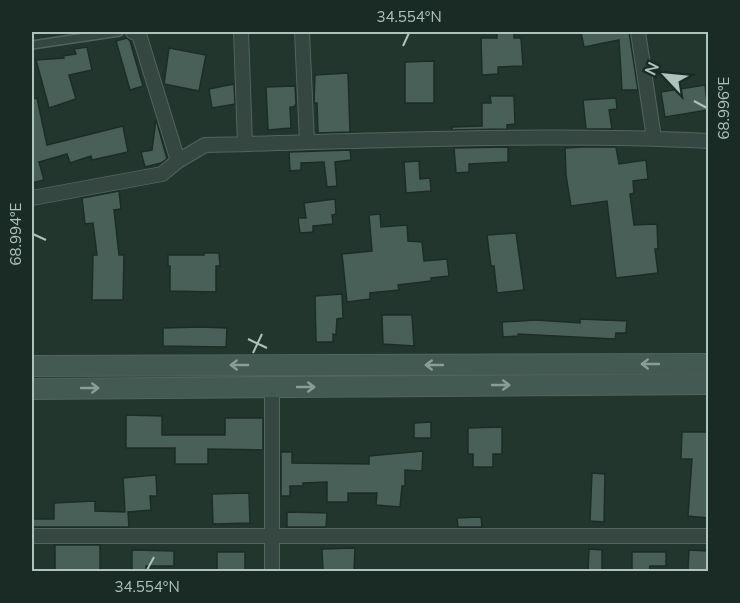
<svg xmlns="http://www.w3.org/2000/svg" width="740" height="603" viewBox="0 0 740 603" font-family="Mulish,sans-serif">
<rect width="100%" height="100%" fill="#22362e"/>
<path fill="#486057" stroke="#1c2d27" stroke-width="1.5" d="M497,32H514V38H521L523,66L498,67V74L482,75L481,38H497Z
M581,32H629L638,90H622L619,40L584,47Z
M127,38L130,41L143,86L130,90L116,41Z
M87,47L92,70L69,75L76,99L49,108L36,60L64,58L63,56L76,54L74,49Z
M169,48L206,55L199,91L164,84Z
M434,61V103H405V62Z
M348,73L350,132L318,133L317,103H314L315,75Z
M234,84L235,104L212,108L209,89Z
M705,85L708,110L665,117L661,92Z
M295,86L296,104L294,107H290L291,128L268,130L266,87Z
M490,96H514L515,124L507,125V129L452,130V127L482,126V103H491Z
M37,98L47,145L123,126L128,152L92,160L91,156L70,163L67,154L39,162L44,180L32,183V99Z
M616,98L617,109L609,110L612,129H586L583,100Z
M156,119L167,159L161,163L145,167L141,152L152,150Z
M508,147V162L469,164V172L456,173L454,148Z
M582,147H616L619,164L646,160L648,179L633,181L634,193L630,194L634,225L657,224L658,249H655L658,273L616,278L607,201L571,206L566,175L565,148Z
M350,150L351,160L335,162L337,186L327,187L324,162L301,163V170L290,171L289,152Z
M419,161L420,179L430,178L431,191L406,193L404,162Z
M119,191L121,209L114,210L119,255H124L123,300H92L93,255H97L93,223L85,224L82,198Z
M335,199L336,214L332,215L333,224L313,226V232L300,233L298,218H306L304,203Z
M380,214L381,227L407,225L408,241L422,242L424,261L447,259L449,276L431,278V281L398,285L399,290L370,293V299L347,302L342,254L372,251L369,215Z
M516,233L524,290L497,293L494,266H491L487,235Z
M204,253H219L220,266H216V292L170,291V266H168V255H204Z
M342,294L343,318L337,319L336,335L333,334V342H316L315,296Z
M382,315H412L414,346L383,344Z
M580,319L627,321L626,333H616L615,339L518,334V336L503,337L502,322L536,320L580,323Z
M201,327L227,328L226,347L163,346V328Z
M126,415L162,416V435H225V418H263V450L208,449V464H175V448H126Z
M431,422V438H414V423Z
M502,427V454H493V467H473V454H468V428Z
M682,432H708V518L688,516L692,459H681Z
M423,451L422,471L405,470V486H402L400,507L376,505L377,493H348V502H327V482L303,483V486H290V496H281V452H292V463L369,464V456Z
M592,473L605,474L604,522L590,521Z
M156,475L157,496H150L151,510L128,512L129,527H32V519H54V503L95,501V511L125,512L123,478Z
M249,493L250,523L213,524L212,494Z
M287,512L327,513L326,527H287Z
M481,517L482,527H458L457,518Z
M55,545H100V572H55Z
M355,548L354,572H323L322,549Z
M589,549L602,550V572H588Z
M132,550L174,551V566H146V572H132Z
M689,550L708,551V571L688,570Z
M217,552H245V572H217Z
M632,552H666V566H650L649,571H632Z"/>
<g fill="none" stroke-linecap="round" stroke-linejoin="round">
<defs>
<path id="service" d="M32,45L119,32"/>
<path id="minor" d="M133,32L139,34L178,161
M241,32L245,144
M302,32L307,142
M638,32L654,138
M32,198L162,174L178,161L205,145C373,141 541,133 708,141
M32,536H708
M272,572V387"/>
<path id="secondary" d="M32,366L708,364
M32,389L708,384"/>
</defs>
<use href="#service" stroke="#52645e" stroke-width="10"/>
<use href="#minor" stroke="#52645e" stroke-width="16"/>
<use href="#secondary" stroke="#52645e" stroke-width="22"/>
<use href="#service" stroke="#354740" stroke-width="7"/>
<use href="#minor" stroke="#354740" stroke-width="14"/>
<use href="#secondary" stroke="#435a52" stroke-width="20"/>
</g>
<defs><path id="oneway-shaft" d="M-6 0H5M1.5-3L5.5 0L1.5 3" fill="none" stroke-width="1.6" stroke-linecap="round" stroke-linejoin="round" transform="scale(1.5)"/></defs>
<g stroke="#899e98">
<use href="#oneway-shaft" transform="translate(650 364) rotate(180)"/>
<use href="#oneway-shaft" transform="translate(239 365) rotate(180)"/>
<use href="#oneway-shaft" transform="translate(434 365) rotate(180)"/>
<use href="#oneway-shaft" transform="translate(501 385)"/>
<use href="#oneway-shaft" transform="translate(306 387)"/>
<use href="#oneway-shaft" transform="translate(90 388)"/>
</g>
<path fill="none" stroke="#afc3bd" stroke-width="2" d="M403,46L409,33M694,101L707,108M33,234L46,240M248,339L267,348M253,353L262,334M147,570L154,557"/>
<rect width="740" height="603" fill="none" stroke="#1a2b25" stroke-width="66"/>
<g transform="translate(665 75) rotate(296)" stroke="#1a2b25" stroke-width="4.5" paint-order="stroke">
<path d="M0-4.5L10 22L0 15L-10 22Z" fill="#afc3bd"/>
<text y="-9" font-size="16" font-weight="bold" text-anchor="middle" fill="#afc3bd">N</text>
</g>
<rect x="33" y="33" width="674" height="537" fill="none" stroke="#afc3bd" stroke-width="2"/>
<g font-size="15" text-anchor="middle" fill="#afc3bd">
<text x="409" y="22">34.554°N</text>
<text transform="translate(724 108) rotate(-90)" y="5">68.996°E</text>
<text transform="translate(16 234) rotate(-90)" y="5">68.994°E</text>
<text x="147" y="592">34.554°N</text>
</g>
</svg>
